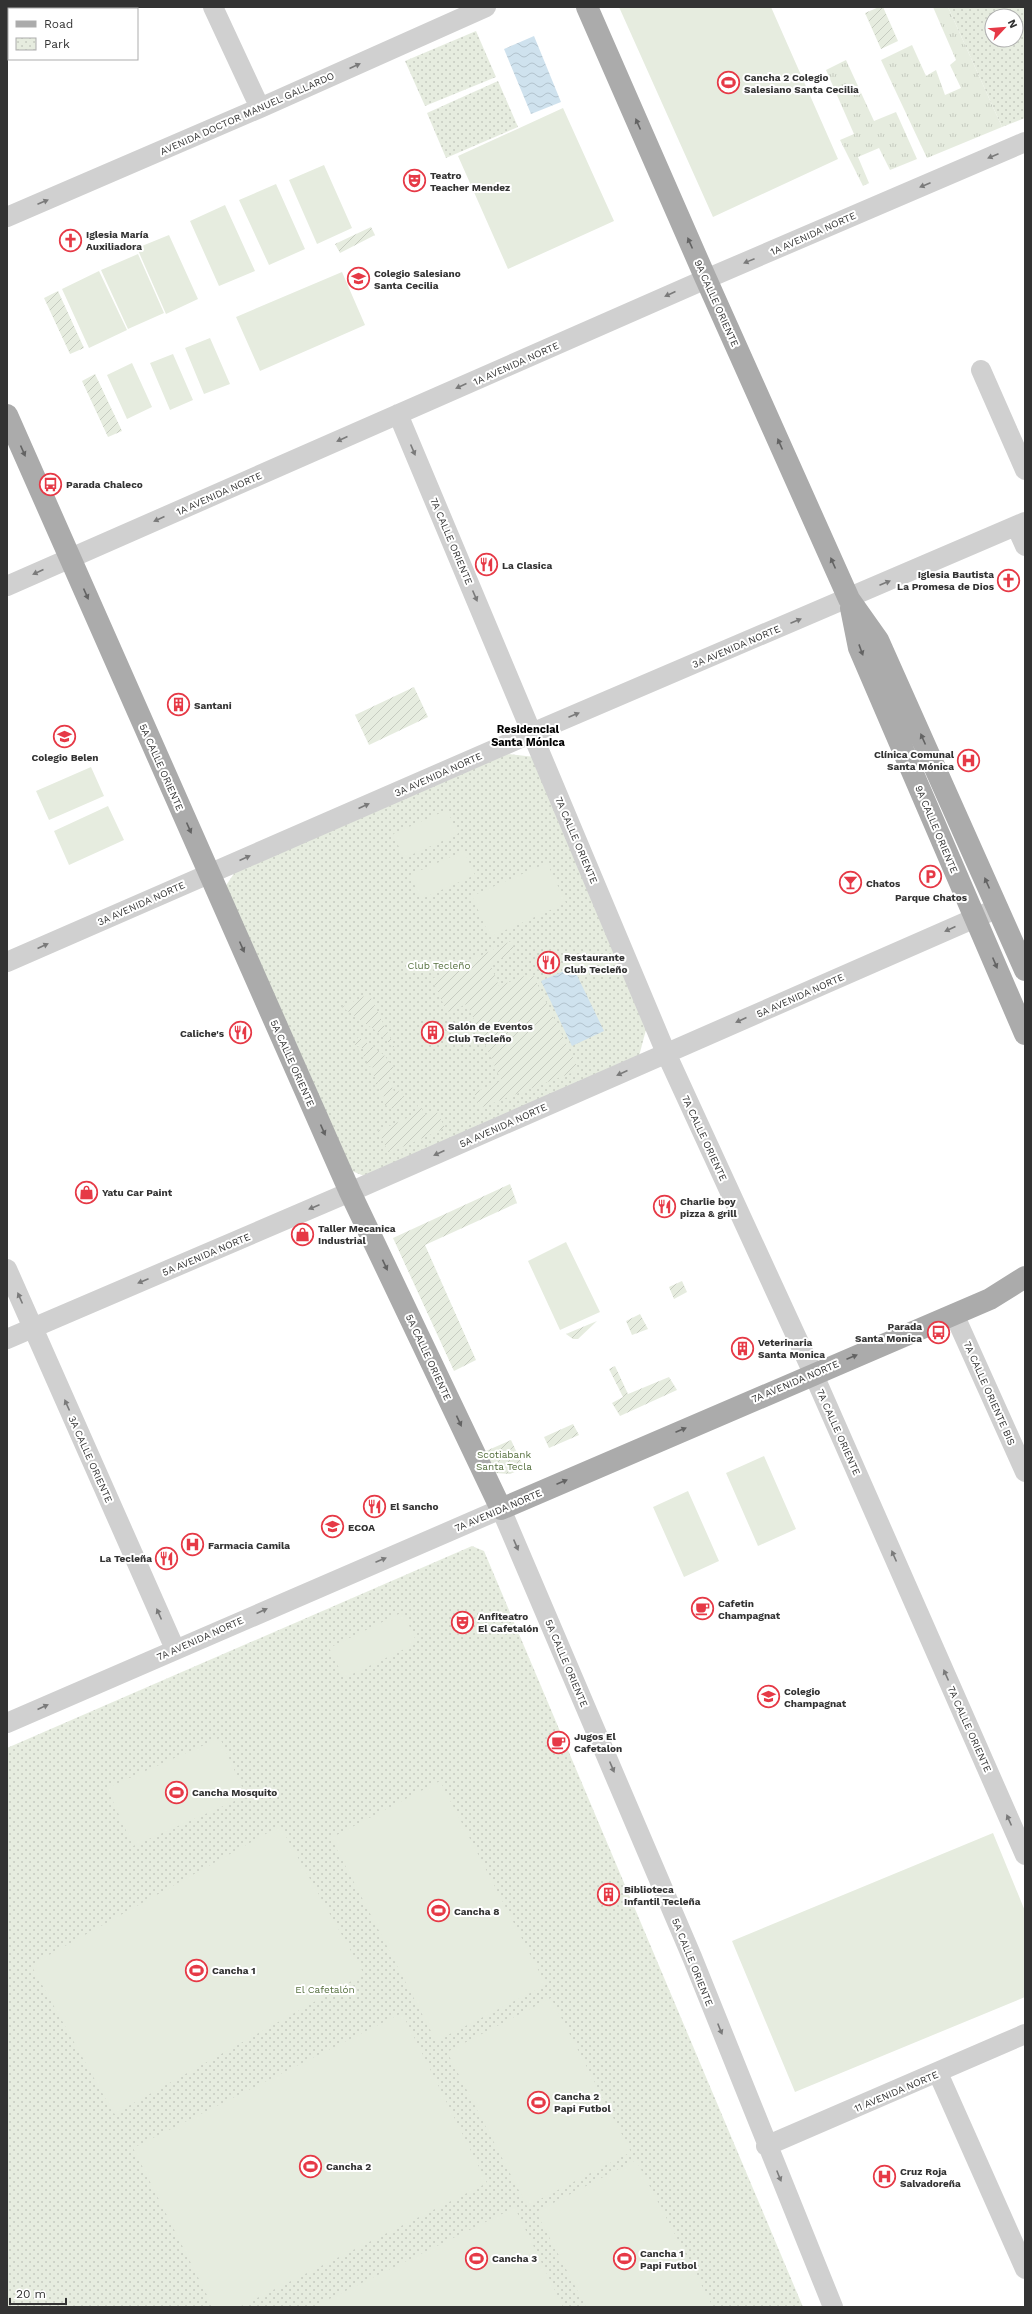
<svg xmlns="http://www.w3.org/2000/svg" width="1032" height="2314" viewBox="0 0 1032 2314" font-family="'Work Sans',sans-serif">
<defs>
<pattern id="grass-tufts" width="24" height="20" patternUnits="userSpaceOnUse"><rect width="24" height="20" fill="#e6ecdf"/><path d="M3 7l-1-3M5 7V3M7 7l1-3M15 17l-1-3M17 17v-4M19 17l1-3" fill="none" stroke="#c6cbc0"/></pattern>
<pattern id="park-dots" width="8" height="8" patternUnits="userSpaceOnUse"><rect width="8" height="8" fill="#e6ecdf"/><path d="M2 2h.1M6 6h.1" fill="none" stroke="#c6cbc0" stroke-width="1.8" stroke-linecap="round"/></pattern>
<pattern id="garden-furrows" width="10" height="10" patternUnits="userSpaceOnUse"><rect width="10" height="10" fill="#e6ecdf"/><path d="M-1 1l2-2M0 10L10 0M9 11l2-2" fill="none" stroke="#c6cbc0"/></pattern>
<pattern id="water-waves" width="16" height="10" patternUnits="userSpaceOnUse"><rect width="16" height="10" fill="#cfe2ee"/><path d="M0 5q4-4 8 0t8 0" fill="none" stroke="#b2c2cd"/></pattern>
</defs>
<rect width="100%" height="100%" fill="#fff"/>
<path fill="url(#grass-tufts)" d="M933,7H948L1002,127L927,158L881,60L912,45L926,76L936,70L945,95L961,88L950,65L956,60Z
M846,60L874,121L896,112L917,159L890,170L879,148L858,157L869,183L863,186L840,140L854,134L826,70Z"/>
<path fill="url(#park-dots)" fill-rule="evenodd" d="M948,7H1025V118L1002,127ZM992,16H1016V40H992Z
M476,31L496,77L425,106L405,61Z
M498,81L518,127L446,158L427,113Z
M507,754L535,757L648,1022L638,1060L369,1178L347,1169L221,893L237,869Z
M472,1546L484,1551L803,2307H7V1748Z"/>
<path fill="url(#garden-furrows)" d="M879,7H883L898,41L881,49L865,13Z
M371,227L375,235L340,253L335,244Z
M58,291L84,348L70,354L44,298Z
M95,374L122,431L108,437L82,381Z
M414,687L428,717L369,745L355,715Z
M511,941L516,951L490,964L499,986L532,973L579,1070L480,1108L474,1093L501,1080L467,1004L447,1012L432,979Z
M369,994L397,1052L382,1035L342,1007Z
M358,1037L384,1055L395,1070L386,1075L395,1093L401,1090L404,1097L396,1111L384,1104L385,1097L379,1094L381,1087L375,1084L376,1077L370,1073L374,1068L366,1065L369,1058L362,1056L364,1049L355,1045Z
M419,1103L425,1115L436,1110L445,1128L389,1153L378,1131L414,1115Z
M510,1184L517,1203L425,1245L476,1360L454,1371L393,1238Z
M682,1281L687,1292L674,1299L669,1287Z
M640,1314L648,1329L632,1335L626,1321Z
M597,1321L578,1339H573L566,1334Z
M615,1366L628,1394L669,1377L677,1390L620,1416L612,1403L623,1397L609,1369Z
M573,1424L579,1435L549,1448L544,1437Z
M511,1440L524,1468L510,1474L495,1473L479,1454Z"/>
<path fill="#e6ecdf" d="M619,7H771L838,159L713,217Z
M563,108L614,221L508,269L458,156Z
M324,165L352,228L317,244L289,180Z
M276,184L305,249L269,265L239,200Z
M225,205L255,271L219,286L190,221Z
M169,235L198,299L166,314L137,248Z
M138,254L164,313L128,329L101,270Z
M99,271L127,330L89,348L62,289Z
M342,272L365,325L260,371L236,317Z
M210,338L230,384L204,394L185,348Z
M173,354L193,400L170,410L150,363Z
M132,363L152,407L127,419L107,375Z
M91,767L104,796L49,820L36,791Z
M108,806L124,840L69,865L54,831Z
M447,810L458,834L404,858L393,834Z
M464,851L475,875L421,899L410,875Z
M547,863L566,903L490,937L472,896Z
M566,1242L600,1312L560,1330L528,1261Z
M764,1456L796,1529L758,1546L726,1473Z
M688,1491L719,1561L684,1577L653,1507Z
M403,1612L417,1643L344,1678L329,1648Z
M220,1738L246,1796L133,1846L107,1788Z
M440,1781L546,1985L436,2041L331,1838Z
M280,1826L364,1974L114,2114L31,1965Z
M993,1833L1025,1911V1997L795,2092L732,1941Z
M551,1998L631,2152L527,2206L447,2052Z
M402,2013L487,2183L239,2307H213L133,2148Z
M636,2160L713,2307H586L536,2212Z
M515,2208L563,2307H313L514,2208Z"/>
<path fill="url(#water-waves)" d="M534,36L561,102L531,114L504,49Z
M573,967L604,1031L572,1046L541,981Z"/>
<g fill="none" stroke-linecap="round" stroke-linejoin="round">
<path stroke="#d0d0d0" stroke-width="20" d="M213,7L260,108
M7,217L260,108L486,7
M981,370L1025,470
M398,414L666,1053L813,1373L1025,1855
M1016,526L1025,546
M7,586L706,279L1025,142
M7,962L532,733L1025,522
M7,1269L175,1649
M954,1314L1025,1472
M7,1339L350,1192L998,908
M7,1723L501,1509L692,1957L833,2307
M938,2073L1025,2269
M766,2146L1025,2034"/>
<path stroke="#ababab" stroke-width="22" d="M587,7L706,279L849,599L878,640L1025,970
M7,415L350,1192L501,1509L990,1299L1025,1277
M851,608L859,648L1025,1034"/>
</g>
<defs><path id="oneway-solid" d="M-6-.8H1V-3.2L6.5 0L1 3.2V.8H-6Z"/></defs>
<g fill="#7a7a7a">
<use href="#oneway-solid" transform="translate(355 66) rotate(-24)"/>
<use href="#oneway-solid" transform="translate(993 156) rotate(157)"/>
<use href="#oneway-solid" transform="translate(925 185) rotate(157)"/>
<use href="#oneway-solid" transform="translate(43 202) rotate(-23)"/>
<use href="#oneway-solid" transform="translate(749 261) rotate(158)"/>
<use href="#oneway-solid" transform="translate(670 294) rotate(156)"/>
<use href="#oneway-solid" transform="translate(461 386) rotate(156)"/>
<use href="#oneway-solid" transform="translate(342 439) rotate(156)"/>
<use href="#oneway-solid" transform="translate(413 450) rotate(67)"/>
<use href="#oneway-solid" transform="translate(159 519) rotate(156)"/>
<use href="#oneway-solid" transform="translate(38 572) rotate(156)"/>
<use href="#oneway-solid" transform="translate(885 583) rotate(-23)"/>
<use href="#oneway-solid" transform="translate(475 596) rotate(67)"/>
<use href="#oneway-solid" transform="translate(796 621) rotate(-23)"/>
<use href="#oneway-solid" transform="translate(574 715) rotate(-23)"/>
<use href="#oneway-solid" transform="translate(364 806) rotate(-24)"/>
<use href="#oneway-solid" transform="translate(245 858) rotate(-24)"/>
<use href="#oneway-solid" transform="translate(950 929) rotate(156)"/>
<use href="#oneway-solid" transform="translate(43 946) rotate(-24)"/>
<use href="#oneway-solid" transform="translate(741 1020) rotate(156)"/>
<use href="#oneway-solid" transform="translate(622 1073) rotate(156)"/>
<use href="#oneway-solid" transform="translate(439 1153) rotate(156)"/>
<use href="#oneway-solid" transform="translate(314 1207) rotate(157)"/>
<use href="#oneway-solid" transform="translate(143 1281) rotate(157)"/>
<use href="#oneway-solid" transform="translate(20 1298) rotate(-114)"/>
<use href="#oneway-solid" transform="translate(67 1405) rotate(-114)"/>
<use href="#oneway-solid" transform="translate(516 1545) rotate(67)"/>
<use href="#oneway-solid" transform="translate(894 1556) rotate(-114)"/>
<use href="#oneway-solid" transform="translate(381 1560) rotate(-23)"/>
<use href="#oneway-solid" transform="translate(262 1611) rotate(-24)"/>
<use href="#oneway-solid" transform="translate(159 1614) rotate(-114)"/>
<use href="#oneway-solid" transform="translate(946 1675) rotate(-114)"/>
<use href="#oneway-solid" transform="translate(43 1707) rotate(-24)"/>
<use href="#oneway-solid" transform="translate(612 1767) rotate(67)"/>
<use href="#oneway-solid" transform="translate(1009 1820) rotate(-114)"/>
<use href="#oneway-solid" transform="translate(720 2029) rotate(68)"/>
<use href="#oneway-solid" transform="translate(779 2176) rotate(68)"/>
</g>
<g fill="#636363">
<use href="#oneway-solid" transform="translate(638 124) rotate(-114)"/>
<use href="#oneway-solid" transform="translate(690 243) rotate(-114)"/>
<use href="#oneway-solid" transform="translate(780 444) rotate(-114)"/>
<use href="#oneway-solid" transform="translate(23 451) rotate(66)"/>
<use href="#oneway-solid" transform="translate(833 563) rotate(-114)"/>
<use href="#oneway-solid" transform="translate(86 594) rotate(66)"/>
<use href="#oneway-solid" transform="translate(861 650) rotate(70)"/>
<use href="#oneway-solid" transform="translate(923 739) rotate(-114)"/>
<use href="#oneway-solid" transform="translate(189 828) rotate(66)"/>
<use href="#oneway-solid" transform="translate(987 883) rotate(-114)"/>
<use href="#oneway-solid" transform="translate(242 947) rotate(66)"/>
<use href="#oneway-solid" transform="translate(995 963) rotate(67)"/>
<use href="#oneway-solid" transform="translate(323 1130) rotate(66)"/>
<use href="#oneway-solid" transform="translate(385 1265) rotate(65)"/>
<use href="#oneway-solid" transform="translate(852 1357) rotate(-23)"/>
<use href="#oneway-solid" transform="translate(459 1421) rotate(65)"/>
<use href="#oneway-solid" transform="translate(681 1430) rotate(-23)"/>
<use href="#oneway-solid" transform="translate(562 1482) rotate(-23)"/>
</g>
<defs>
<symbol id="stadium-ring" viewBox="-11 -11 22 22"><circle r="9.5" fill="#fff" stroke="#e63946" stroke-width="1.5"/><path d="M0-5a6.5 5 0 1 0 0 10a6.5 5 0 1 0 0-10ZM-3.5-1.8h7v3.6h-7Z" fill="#e63946"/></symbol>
<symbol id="theatre-ring" viewBox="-11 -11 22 22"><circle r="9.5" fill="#fff" stroke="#e63946" stroke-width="1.5"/><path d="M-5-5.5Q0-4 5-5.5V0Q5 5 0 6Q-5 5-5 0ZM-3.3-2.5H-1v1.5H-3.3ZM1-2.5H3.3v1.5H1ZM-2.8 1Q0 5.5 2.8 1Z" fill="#e63946"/></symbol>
<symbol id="church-ring" viewBox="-11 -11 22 22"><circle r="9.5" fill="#fff" stroke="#e63946" stroke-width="1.5"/><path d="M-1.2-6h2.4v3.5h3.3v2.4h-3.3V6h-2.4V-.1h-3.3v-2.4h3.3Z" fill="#e63946"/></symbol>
<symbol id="school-ring" viewBox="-11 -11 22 22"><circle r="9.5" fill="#fff" stroke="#e63946" stroke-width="1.5"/><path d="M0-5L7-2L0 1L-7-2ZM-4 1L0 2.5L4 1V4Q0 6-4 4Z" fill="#e63946"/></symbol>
<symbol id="bus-ring" viewBox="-11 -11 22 22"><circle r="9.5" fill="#fff" stroke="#e63946" stroke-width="1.5"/><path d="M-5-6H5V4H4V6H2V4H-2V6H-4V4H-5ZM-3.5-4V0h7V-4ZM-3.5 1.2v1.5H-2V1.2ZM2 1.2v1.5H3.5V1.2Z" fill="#e63946"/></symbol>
<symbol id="restaurant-ring" viewBox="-11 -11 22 22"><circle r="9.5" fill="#fff" stroke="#e63946" stroke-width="1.5"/><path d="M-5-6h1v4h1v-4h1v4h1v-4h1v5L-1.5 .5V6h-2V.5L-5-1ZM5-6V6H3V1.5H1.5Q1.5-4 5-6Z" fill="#e63946"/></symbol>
<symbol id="building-ring" viewBox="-11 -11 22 22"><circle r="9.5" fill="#fff" stroke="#e63946" stroke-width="1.5"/><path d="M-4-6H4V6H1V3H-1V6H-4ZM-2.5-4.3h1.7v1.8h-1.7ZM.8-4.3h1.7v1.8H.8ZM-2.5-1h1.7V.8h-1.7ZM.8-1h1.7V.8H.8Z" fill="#e63946"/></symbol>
<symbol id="hospital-ring" viewBox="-11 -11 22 22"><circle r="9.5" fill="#fff" stroke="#e63946" stroke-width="1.5"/><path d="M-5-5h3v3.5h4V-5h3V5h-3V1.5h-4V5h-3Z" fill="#e63946"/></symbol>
<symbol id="parking-ring" viewBox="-11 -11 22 22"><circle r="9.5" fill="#fff" stroke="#e63946" stroke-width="1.5"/><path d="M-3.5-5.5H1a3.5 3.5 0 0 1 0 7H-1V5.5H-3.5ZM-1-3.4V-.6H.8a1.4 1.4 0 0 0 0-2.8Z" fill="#e63946"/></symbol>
<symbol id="bar-ring" viewBox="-11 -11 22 22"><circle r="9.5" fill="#fff" stroke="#e63946" stroke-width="1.5"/><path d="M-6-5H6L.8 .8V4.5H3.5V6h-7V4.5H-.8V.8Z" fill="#e63946"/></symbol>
<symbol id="shop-ring" viewBox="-11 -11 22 22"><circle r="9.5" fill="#fff" stroke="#e63946" stroke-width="1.5"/><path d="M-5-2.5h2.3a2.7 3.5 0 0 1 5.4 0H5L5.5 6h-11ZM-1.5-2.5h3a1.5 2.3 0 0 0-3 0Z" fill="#e63946"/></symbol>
<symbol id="cafe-ring" viewBox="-11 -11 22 22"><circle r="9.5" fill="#fff" stroke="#e63946" stroke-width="1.5"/><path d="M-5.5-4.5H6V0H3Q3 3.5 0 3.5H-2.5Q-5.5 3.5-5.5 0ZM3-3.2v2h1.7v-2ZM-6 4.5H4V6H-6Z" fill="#e63946"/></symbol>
</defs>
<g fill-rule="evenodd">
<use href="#stadium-ring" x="716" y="70" width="25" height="25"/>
<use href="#theatre-ring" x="402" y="168" width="25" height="25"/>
<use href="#church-ring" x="58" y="228" width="25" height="25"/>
<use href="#school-ring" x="346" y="266" width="25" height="25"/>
<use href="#bus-ring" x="38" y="472" width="25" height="25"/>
<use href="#restaurant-ring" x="474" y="552" width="25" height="25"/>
<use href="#church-ring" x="996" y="568" width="25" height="25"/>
<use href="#building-ring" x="166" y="692" width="25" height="25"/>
<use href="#school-ring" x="52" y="724" width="25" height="25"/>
<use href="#hospital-ring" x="956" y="748" width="25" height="25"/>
<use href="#parking-ring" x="918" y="864" width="25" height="25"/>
<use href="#bar-ring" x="838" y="870" width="25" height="25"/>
<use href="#restaurant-ring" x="536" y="950" width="25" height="25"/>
<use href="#building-ring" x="420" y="1020" width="25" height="25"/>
<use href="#restaurant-ring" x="228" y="1020" width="25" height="25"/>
<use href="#shop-ring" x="74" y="1180" width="25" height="25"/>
<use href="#restaurant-ring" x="652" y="1194" width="25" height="25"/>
<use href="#shop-ring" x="290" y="1222" width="25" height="25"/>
<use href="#bus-ring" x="926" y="1320" width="25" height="25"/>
<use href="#building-ring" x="730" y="1336" width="25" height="25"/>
<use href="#restaurant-ring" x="362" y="1494" width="25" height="25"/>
<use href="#school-ring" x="320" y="1514" width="25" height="25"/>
<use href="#hospital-ring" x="180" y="1532" width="25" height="25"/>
<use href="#restaurant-ring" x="154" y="1546" width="25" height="25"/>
<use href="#cafe-ring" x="690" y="1596" width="25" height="25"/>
<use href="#theatre-ring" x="450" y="1610" width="25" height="25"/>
<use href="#school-ring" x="756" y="1684" width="25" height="25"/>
<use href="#cafe-ring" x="546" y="1730" width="25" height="25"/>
<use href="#stadium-ring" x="164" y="1780" width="25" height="25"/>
<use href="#building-ring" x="596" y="1882" width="25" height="25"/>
<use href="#stadium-ring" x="426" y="1898" width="25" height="25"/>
<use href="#stadium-ring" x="184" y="1958" width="25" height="25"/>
<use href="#stadium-ring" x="526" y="2090" width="25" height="25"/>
<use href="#stadium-ring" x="298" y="2154" width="25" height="25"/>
<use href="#hospital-ring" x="872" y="2164" width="25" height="25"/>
<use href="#stadium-ring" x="464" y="2246" width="25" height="25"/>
<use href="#stadium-ring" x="612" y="2246" width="25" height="25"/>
</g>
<g text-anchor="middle" stroke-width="4" stroke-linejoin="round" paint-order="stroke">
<g font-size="10" font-weight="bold" fill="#333" stroke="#fff" text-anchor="start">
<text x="744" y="81">Cancha 2 Colegio<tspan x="744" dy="12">Salesiano Santa Cecilia</tspan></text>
<text x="430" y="179">Teatro<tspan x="430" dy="12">Teacher Mendez</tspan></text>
<text x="86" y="238">Iglesia María<tspan x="86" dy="12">Auxiliadora</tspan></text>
<text x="374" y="277">Colegio Salesiano<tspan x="374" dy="12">Santa Cecilia</tspan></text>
<text x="66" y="488">Parada Chaleco</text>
<text x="502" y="569">La Clasica</text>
<text x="994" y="578" text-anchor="end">Iglesia Bautista<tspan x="994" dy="12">La Promesa de Dios</tspan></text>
<text x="194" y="709">Santani</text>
<text x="954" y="758" text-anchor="end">Clínica Comunal<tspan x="954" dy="12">Santa Mónica</tspan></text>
<text x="65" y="761" text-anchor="middle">Colegio Belen</text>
<text x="866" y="887">Chatos</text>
<text x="931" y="901" text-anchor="middle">Parque Chatos</text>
<text x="564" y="961">Restaurante<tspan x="564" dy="12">Club Tecleño</tspan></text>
<text x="448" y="1030">Salón de Eventos<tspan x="448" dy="12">Club Tecleño</tspan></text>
<text x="224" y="1037" text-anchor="end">Caliche's</text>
<text x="102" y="1196">Yatu Car Paint</text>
<text x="680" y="1205">Charlie boy<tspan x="680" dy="12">pizza &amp; grill</tspan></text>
<text x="318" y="1232">Taller Mecanica<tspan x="318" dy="12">Industrial</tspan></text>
<text x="922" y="1330" text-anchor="end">Parada<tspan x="922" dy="12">Santa Monica</tspan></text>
<text x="758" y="1346">Veterinaria<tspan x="758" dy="12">Santa Monica</tspan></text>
<text x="390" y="1510">El Sancho</text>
<text x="348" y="1531">ECOA</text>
<text x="208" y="1549">Farmacia Camila</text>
<text x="152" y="1562" text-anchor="end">La Tecleña</text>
<text x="718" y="1607">Cafetin<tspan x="718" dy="12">Champagnat</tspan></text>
<text x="478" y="1620">Anfiteatro<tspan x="478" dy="12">El Cafetalón</tspan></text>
<text x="784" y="1695">Colegio<tspan x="784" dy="12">Champagnat</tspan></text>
<text x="574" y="1740">Jugos El<tspan x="574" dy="12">Cafetalon</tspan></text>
<text x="192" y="1796">Cancha Mosquito</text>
<text x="624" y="1893">Biblioteca<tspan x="624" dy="12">Infantil Tecleña</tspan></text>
<text x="454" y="1915">Cancha 8</text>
<text x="212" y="1974">Cancha 1</text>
<text x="554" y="2100">Cancha 2<tspan x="554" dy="12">Papi Futbol</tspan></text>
<text x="326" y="2170">Cancha 2</text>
<text x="900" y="2175">Cruz Roja<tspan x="900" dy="12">Salvadoreña</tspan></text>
<text x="640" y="2257">Cancha 1<tspan x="640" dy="12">Papi Futbol</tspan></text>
<text x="492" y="2262">Cancha 3</text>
</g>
<g font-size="10" fill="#333" stroke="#fff">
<text transform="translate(247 113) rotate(-24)" y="4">AVENIDA DOCTOR MANUEL GALLARDO</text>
<text transform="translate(813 233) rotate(-24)" y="4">1A AVENIDA NORTE</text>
<text transform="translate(717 303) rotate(66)" y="4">9A CALLE ORIENTE</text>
<text transform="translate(516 363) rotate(-24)" y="4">1A AVENIDA NORTE</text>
<text transform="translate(219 493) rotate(-24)" y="4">1A AVENIDA NORTE</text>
<text transform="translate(452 541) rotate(67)" y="4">7A CALLE ORIENTE</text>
<text transform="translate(736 646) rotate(-23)" y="4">3A AVENIDA NORTE</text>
<text transform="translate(162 767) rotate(66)" y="4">5A CALLE ORIENTE</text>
<text transform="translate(438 774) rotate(-24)" y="4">3A AVENIDA NORTE</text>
<text transform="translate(937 829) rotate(67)" y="4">9A CALLE ORIENTE</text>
<text transform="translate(577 840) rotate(67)" y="4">7A CALLE ORIENTE</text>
<text transform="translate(141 903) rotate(-24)" y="4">3A AVENIDA NORTE</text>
<text transform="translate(800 995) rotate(-24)" y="4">5A AVENIDA NORTE</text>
<text transform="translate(293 1063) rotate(66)" y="4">5A CALLE ORIENTE</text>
<text transform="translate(503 1125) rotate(-24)" y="4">5A AVENIDA NORTE</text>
<text transform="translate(705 1138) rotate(65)" y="4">7A CALLE ORIENTE</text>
<text transform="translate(206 1254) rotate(-23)" y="4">5A AVENIDA NORTE</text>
<text transform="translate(429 1357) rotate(65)" y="4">5A CALLE ORIENTE</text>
<text transform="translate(795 1381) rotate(-23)" y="4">7A AVENIDA NORTE</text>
<text transform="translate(990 1393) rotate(66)" y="4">7A CALLE ORIENTE BIS</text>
<text transform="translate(839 1432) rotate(66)" y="4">7A CALLE ORIENTE</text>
<text transform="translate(91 1459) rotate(66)" y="4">3A CALLE ORIENTE</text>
<text transform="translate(498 1510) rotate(-23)" y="4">7A AVENIDA NORTE</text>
<text transform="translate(200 1638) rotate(-24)" y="4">7A AVENIDA NORTE</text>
<text transform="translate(567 1663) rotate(67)" y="4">5A CALLE ORIENTE</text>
<text transform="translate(970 1729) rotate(66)" y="4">7A CALLE ORIENTE</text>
<text transform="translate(693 1962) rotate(68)" y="4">5A CALLE ORIENTE</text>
<text transform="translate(896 2091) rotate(-23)" y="4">11 AVENIDA NORTE</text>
</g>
<g font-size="10" fill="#56703f" stroke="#fff">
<text x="439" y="969">Club Tecleño</text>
<text x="504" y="1458">Scotiabank<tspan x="504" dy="12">Santa Tecla</tspan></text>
<text x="325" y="1993">El Cafetalón</text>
</g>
<g font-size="11" font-weight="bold" fill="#000" stroke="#fff">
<text x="528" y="733">Residencial<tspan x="528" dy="13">Santa Mónica</tspan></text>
</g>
</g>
<rect width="1032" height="2314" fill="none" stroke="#333333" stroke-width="16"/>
<rect x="8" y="8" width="130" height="52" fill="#ffffff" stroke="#adadad"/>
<rect x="16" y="21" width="20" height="6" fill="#ababab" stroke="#adadad"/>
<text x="44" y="28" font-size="12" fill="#333333">Road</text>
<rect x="16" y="38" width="20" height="12" fill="url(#park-dots)" stroke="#adadad"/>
<text x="44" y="48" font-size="12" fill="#333333">Park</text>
<g transform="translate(1004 28) rotate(64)"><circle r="19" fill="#ffffff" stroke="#adadad"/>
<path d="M0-3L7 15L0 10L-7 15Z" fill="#e63946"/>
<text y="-6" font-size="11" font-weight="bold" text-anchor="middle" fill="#333333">N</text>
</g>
<path d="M10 2298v6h56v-6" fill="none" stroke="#333333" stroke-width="2"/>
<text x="16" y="2298" font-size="12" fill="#333333" stroke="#ffffff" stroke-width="3" paint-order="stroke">20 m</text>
</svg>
